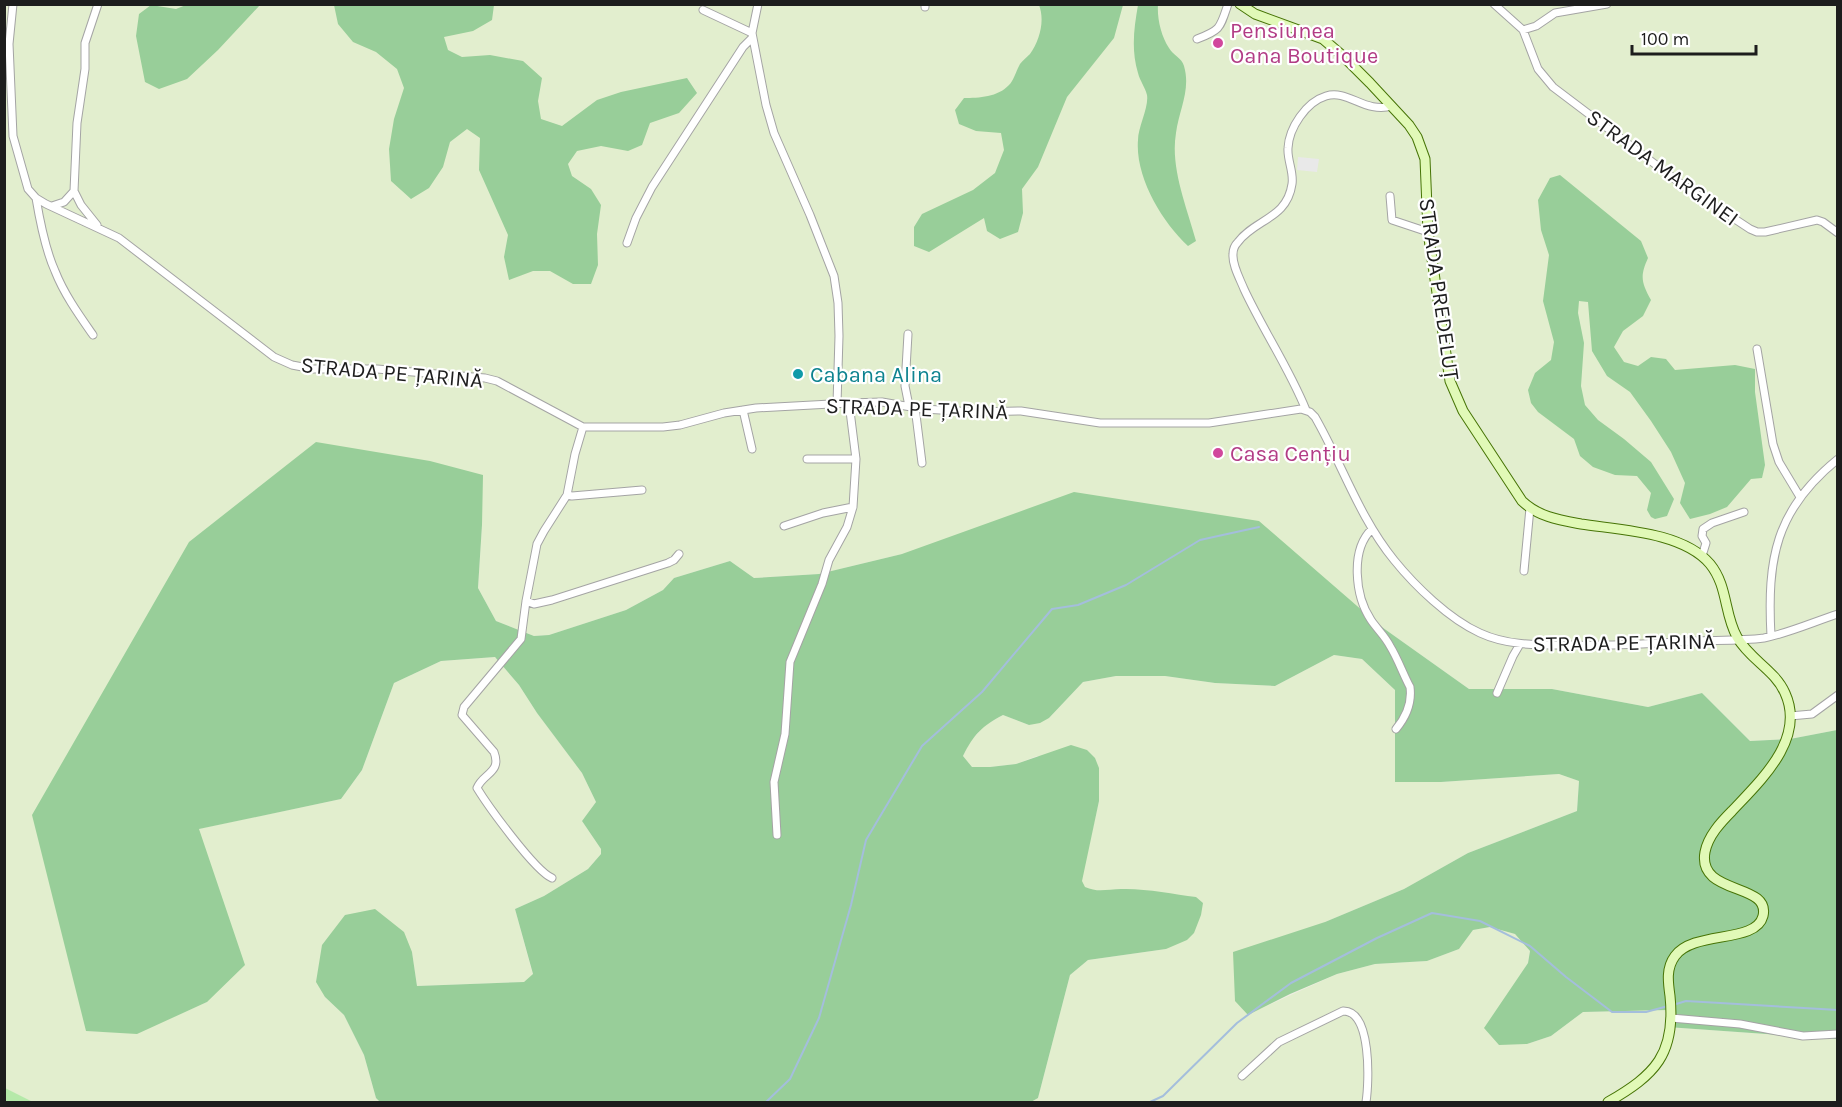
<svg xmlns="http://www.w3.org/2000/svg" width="1842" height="1107" viewBox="0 0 1842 1107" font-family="Karla,sans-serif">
<rect width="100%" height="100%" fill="#efeee3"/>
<path fill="#e2eece" d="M4,5H1837V730L1790,739L1750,741L1702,693L1648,707L1552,689H1469L1379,625L902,554L819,574L754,578L730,561L674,578L663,590L626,610L549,635L534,636L496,621L478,588L482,526L316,442L86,1031L137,1033L207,1002L198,829L341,799L362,770L394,683L441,661L495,657L519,685L537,713L582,773L596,802L582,821L601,849V854L588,869L544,896L515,909L533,975L524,982L417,986L412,952L325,997L344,1015L364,1055L376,1098L380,1102H33L4,1088Z
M1334,655L1362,659L1395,690V782H1441L1559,774L1579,781L1577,811L1468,853L1404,889L1325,922L1247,1015L1337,974L1375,964L1427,961L1459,949L1473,930L1490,927L1515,934L1530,951L1528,963L1516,983L1527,1044L1551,1036L1583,1012L1668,1010L1667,1027L1837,1039V1102H1031L1038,1098L1070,975L1088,960L1166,949L1121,889L1104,891L1091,890L1085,888L1081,881L1099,801V768L1037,756L1016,764L990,767H972L963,756L970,742L985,725L1003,715L1029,725L1049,718L1083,682L1116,676H1165L1215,683L1275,686Z"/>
<path fill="#b5e9a9" d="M5,1088L33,1102H5Z"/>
<path fill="#98ce99" d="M151,5L176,9L186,5H260L218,50L187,79L159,89L145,82L136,36L139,14Z
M334,5H494L492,20L473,31L444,37L448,50L462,57L490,55L523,61L542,78L538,101L541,119L562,126L597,100L621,92L687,78L697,93L679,113L650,123L642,145L628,151L601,146L577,151L568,164L572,176L591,189L601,205L597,234L598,265L591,284H573L550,271H533L509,280L504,257L508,235L479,170L480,138L467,129L450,142L443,167L429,188L411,199L391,181L389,149L394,119L404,88L397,69L376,52L353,42L338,24Z
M1039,5H1123L1114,38L1067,97L1038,167L1022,189L1023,213L1018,232L1000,239L987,231L984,218L929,252L914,246V227L922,214L973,190L995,173L1004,150L1001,133L976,131L959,124L955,110L964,98C979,98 998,97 1009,85C1014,80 1016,71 1020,64C1023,60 1027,57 1030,54C1040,40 1045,20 1039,5Z
M1138,5H1158C1157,18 1161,36 1169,48C1173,55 1182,58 1184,66C1191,90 1179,110 1176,133C1170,168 1187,207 1196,241L1188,246C1162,222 1135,177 1138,140C1138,127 1149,107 1147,95C1145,87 1140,81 1138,73C1131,50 1134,28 1138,5Z
M1560,175L1641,241L1648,258C1640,276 1641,282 1651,300L1643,316L1623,331L1614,347L1624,362L1638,366L1651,357L1666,359L1675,370L1735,365L1755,369V392L1765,465L1762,478L1751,479L1727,507L1710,514L1690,519L1680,503L1685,483L1671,452L1651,421L1630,392L1607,376L1592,351L1588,302L1579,301L1578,313L1584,343L1581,386L1585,405L1598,420L1624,439L1651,462L1674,499L1667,516L1655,519L1651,517L1647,510L1651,493L1637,476L1615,475L1593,467L1580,456L1574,439L1538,412L1531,403L1528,390L1535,373L1551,360L1554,342L1543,301L1549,255L1541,230L1538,200L1550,178Z
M316,442L430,461L483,475L482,525L478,588L496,621L534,636L549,635L626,610L663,590L674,578L730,561L754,578L819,574L902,554L1074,492L1259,521L1379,625L1469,689H1552L1648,707L1702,693L1750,741L1790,739L1837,730V1039L1667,1027L1668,1010L1583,1012L1551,1036L1527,1044L1499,1045L1484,1028L1528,963L1530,951L1515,934L1490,927L1473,930L1459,949L1427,961L1375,964L1337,974L1290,994L1248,1015L1235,1001L1233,952L1325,922L1404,889L1468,853L1577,811L1579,781L1559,774L1441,782H1395V690L1362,659L1334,655L1275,686L1215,683L1165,676H1116L1083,682L1049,718L1040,723L1029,725L1003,715C982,726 974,734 963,756L972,767H990L1016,764L1071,745L1087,750L1095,758L1099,768V801L1082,881L1085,887C1098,893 1108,889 1121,889C1144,888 1173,894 1196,897L1203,903L1201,915L1194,933L1187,940L1166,949L1088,960L1070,975L1038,1098L1031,1102H380L376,1098L364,1055L344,1015L325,997L316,982L322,945L345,915L375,909L404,932L412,952L417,986L524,982L533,974L515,909L544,896L588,869L601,854V849L582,821L596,802L582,773L537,713L519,685L495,657L441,661L394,683L362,770L341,799L199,829L245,965L207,1002L137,1034L86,1031L32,815L189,542Z"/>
<path fill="#e9e9e9" d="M1298,157L1319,159L1317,172L1297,170Z"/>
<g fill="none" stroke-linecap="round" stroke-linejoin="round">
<path stroke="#a4bedc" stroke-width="2" d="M1673,1005L1686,1001L1838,1010
M766,1102L790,1079L819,1018L851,905L866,840L922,746L982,692L1052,609L1078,605L1126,585L1200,540L1259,527
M1150,1102L1163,1096L1237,1023L1291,983L1377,938L1432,913L1480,921L1530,946L1566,977L1612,1012H1646L1668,1006"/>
<defs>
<path id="minor" d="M13,4L9,44L13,136L28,189L36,198L46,204L119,238L274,357L292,365L313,369H377L485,378L497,381L583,427H663L680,425L724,413L756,408L849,403L882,402L923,409L975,412L1021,411L1100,423H1209L1301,409L1310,412L1315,417C1342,464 1359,517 1394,560C1415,586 1449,619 1480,633C1508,646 1539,645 1569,645C1610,646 1651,644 1692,641C1715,640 1741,641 1764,638C1789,633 1813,622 1838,614
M758,4L752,33L766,105L774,133L810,215L834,276L838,303L839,336L837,404
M925,4V7
M1494,4L1523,30L1536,26L1555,13L1607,4
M703,10L752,33
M1523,30L1538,69L1553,87L1680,183L1750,229L1757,232H1765L1817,220L1823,222L1838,233
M1197,39C1221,30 1220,28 1228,4
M1390,196L1392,220L1428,232
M36,198C40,222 45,249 55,271C64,294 79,315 93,335
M52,206L64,202L74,191
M97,225L81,205L74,191L77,123L85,69V43L98,4
M627,243L636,218L652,187L743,47L752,38
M908,334L905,386L909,406
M1757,349L1773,444L1779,462L1800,497
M915,407L922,463
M743,410L752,449
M1306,410C1289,368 1263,330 1244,289C1240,279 1232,265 1233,254C1233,249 1235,245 1238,242C1255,219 1287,219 1292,184C1294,172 1287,160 1288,148C1289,128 1306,102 1326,96C1348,89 1365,114 1392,106
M807,459H856
M567,495L572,496L642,490
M784,526L823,513L853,507
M1372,529C1350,550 1355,596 1371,620C1377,629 1385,636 1390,646C1398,659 1403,674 1410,687C1412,702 1406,717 1396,729
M1702,556L1706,543L1702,536L1703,529L1712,523L1744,512
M1524,571L1530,508
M526,601L534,604L552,600L668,563L674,560L679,554
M1771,636C1767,559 1775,510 1838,459
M1497,693L1513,656L1520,644
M1790,716L1812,714L1838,695
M777,835L774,782L785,734L790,662L822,584L829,560L847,527L853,507L856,459L849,403
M552,878C535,871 488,806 477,788C483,773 502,773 494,752L462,715L464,707L521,639L526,601L537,544L544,531L567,495L575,454L583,427
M1671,1018L1740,1024L1803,1036L1838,1034
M1242,1076L1279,1042L1343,1011C1372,1010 1369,1083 1366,1102"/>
<path id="secondary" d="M1240,4L1255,14L1323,39L1344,57L1370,83L1409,125L1417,137L1425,159L1428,232L1450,381L1463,411L1522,501C1539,517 1559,520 1581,524C1620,530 1683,532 1710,564C1728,586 1724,614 1737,637C1749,659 1775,670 1785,693C1806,739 1761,780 1732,811C1721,822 1708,836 1705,852C1697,896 1771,882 1763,916C1756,944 1694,930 1675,956C1666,968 1668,982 1670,996C1676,1054 1655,1075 1608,1102"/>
</defs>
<use href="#minor" stroke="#a4a4a4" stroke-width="9"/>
<use href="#secondary" stroke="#467405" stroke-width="11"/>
<use href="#minor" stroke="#fff" stroke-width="7"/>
<use href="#secondary" stroke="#e1f9b7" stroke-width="9"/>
</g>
<g fill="#d1479c" stroke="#fff" stroke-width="2">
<circle cx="1218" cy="43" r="6"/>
<circle cx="1218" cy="453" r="6"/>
</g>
<circle fill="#0f9aa8" stroke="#fff" stroke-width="2" cx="798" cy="374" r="6"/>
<g text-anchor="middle" stroke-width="4.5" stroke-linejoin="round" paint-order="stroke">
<g font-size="22" fill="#b23c85" stroke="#fff" text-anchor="start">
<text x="1230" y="38">Pensiunea<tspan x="1230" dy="25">Oana Boutique</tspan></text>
<text x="1230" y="461">Casa Cențiu</text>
</g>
<g font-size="22" fill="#1d1d1d" stroke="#fff">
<text transform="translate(1663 167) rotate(36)" y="8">STRADA MARGINEI</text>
<text transform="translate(1440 289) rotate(82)" y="8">STRADA PREDELUȚ</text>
<text transform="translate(392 372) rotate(5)" y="8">STRADA PE ȚARINĂ</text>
<text transform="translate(917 408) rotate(2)" y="8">STRADA PE ȚARINĂ</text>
<text transform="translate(1624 642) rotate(-1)" y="8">STRADA PE ȚARINĂ</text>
</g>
<g font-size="22" fill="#0d838f" stroke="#fff" text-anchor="start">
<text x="810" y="382">Cabana Alina</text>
</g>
</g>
<rect width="1842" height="1107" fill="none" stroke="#1d1d1d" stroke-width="12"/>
<path d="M1632 45v9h124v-9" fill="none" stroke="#1d1d1d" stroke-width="3"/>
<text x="1641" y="45" font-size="18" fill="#1d1d1d" stroke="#ffffff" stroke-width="4.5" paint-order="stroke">100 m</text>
</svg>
